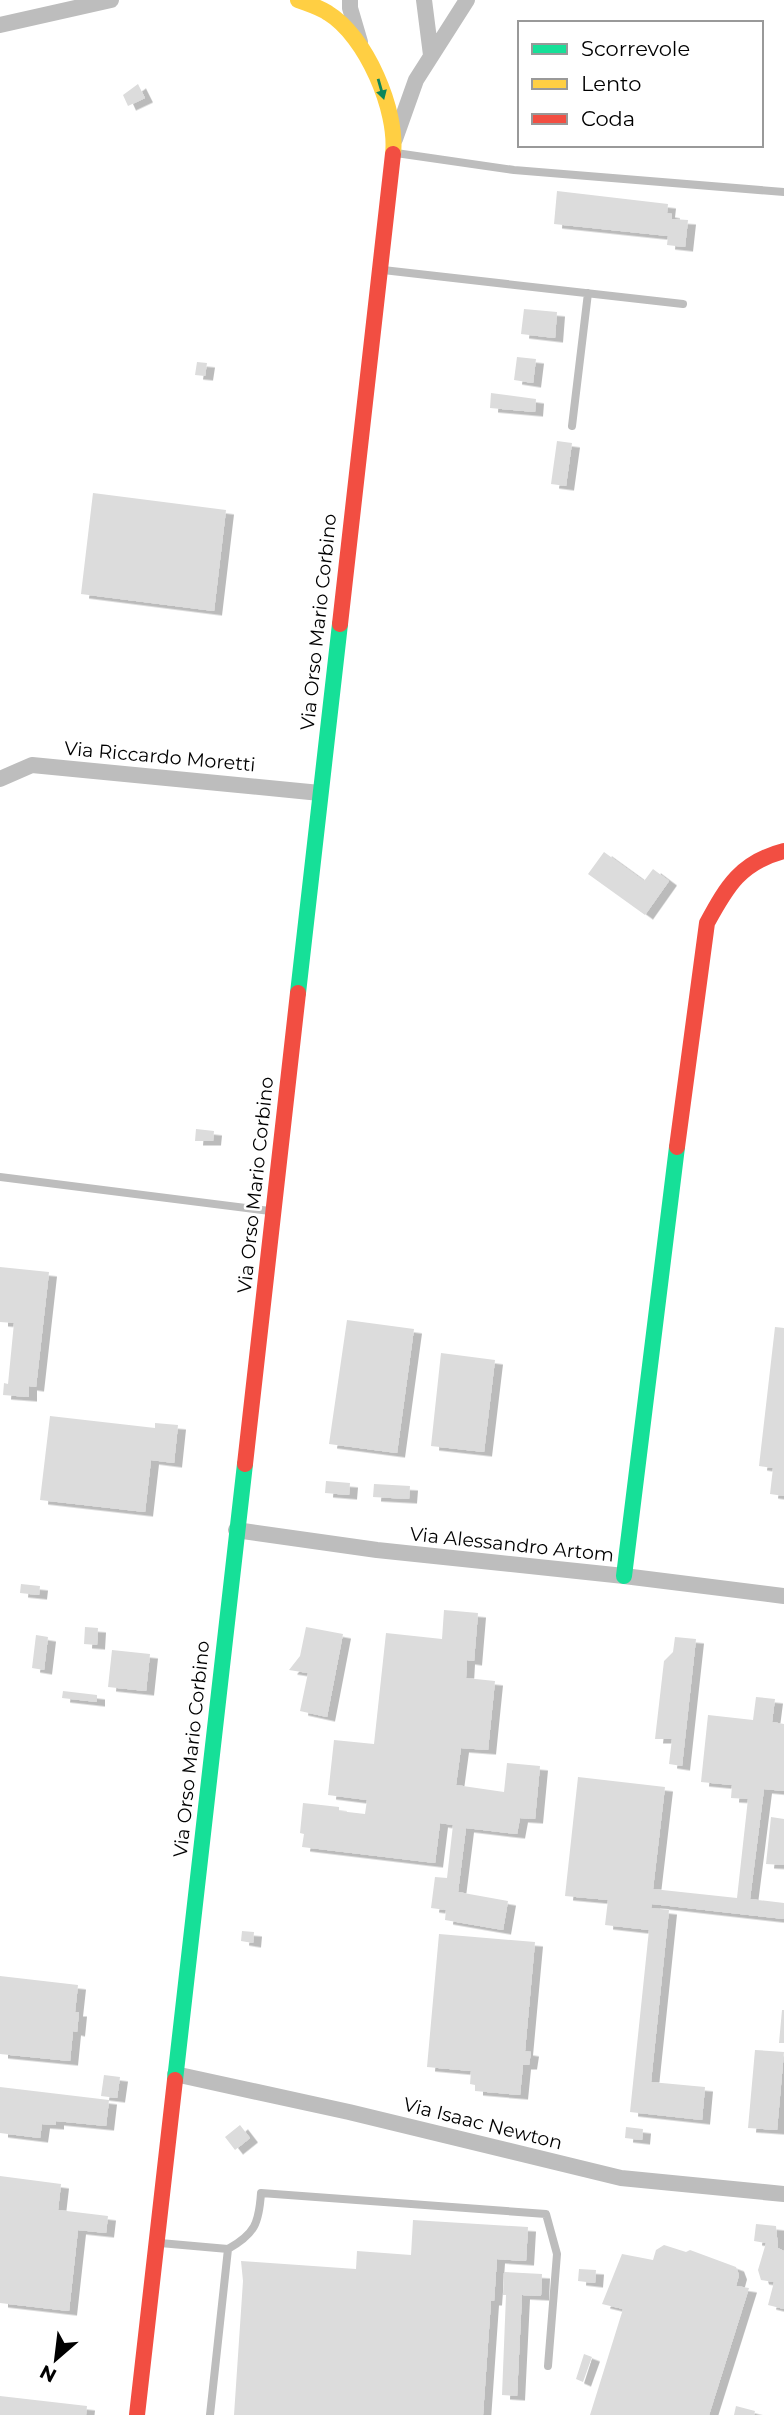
<svg xmlns="http://www.w3.org/2000/svg" width="784" height="2415" viewBox="0 0 784 2415" font-family="Montserrat,sans-serif">
<defs>
<filter id="shadow"><feDropShadow dx="8" dy="4.5" stdDeviation="0" flood-color="#0004"/></filter>
</defs>
<rect width="100%" height="100%" fill="#fff"/>
<path fill="#dcdcdc" filter="url(#shadow)" d="M138,84L145,98L128,106L123,95Z
M557,191L668,204L667,213L672,214V219L688,220L685,247L667,245L668,236L554,224Z
M524,309L557,312L555,338L521,334Z
M517,357L536,359L533,383L514,380Z
M197,362L207,363L205,376L195,375Z
M491,393L536,399L535,412L490,408Z
M557,441L572,443L566,486L551,484Z
M93,493L226,510L214,611L81,594Z
M604,852L644,881L653,869L669,881L645,915L588,874Z
M196,1129L214,1131L213,1141H195Z
M0,1267L49,1272L36,1387L29,1386V1397L3,1395L4,1383L8,1384L14,1323L0,1322Z
M347,1320L414,1329L397,1453L329,1444Z
M775,1327L784,1328V1496L770,1494L773,1468L759,1466Z
M441,1353L495,1360L484,1452L431,1446Z
M50,1416L155,1428V1423L178,1425L174,1463L151,1460L145,1512L40,1500Z
M326,1481L350,1483L349,1495L325,1493Z
M374,1484L410,1486L409,1499L373,1497Z
M21,1584L40,1586L39,1595L20,1593Z
M444,1610L478,1613L474,1661L467,1660L466,1678L495,1681L488,1750L461,1748L456,1785L504,1792L507,1763L540,1766L535,1819L520,1818L517,1834L466,1828L458,1892L508,1901L503,1930L445,1920L446,1910L431,1908L435,1877L447,1878L453,1825L440,1823L435,1863L302,1847L304,1834L300,1833L303,1803L339,1807V1811L365,1814L367,1800L328,1795L334,1740L374,1744L386,1633L442,1639Z
M85,1627L98,1628L97,1645L84,1644Z
M306,1627L343,1634L327,1717L300,1711L308,1673L289,1670L300,1656Z
M36,1635L48,1637L44,1670L32,1668Z
M675,1637L696,1639L682,1766L669,1764L672,1739H655L664,1661L673,1652Z
M112,1650L150,1654L146,1691L108,1687Z
M63,1691L97,1695V1702L62,1698Z
M756,1697L775,1699L772,1722L784,1724V1791L764,1789L750,1899L784,1903V1919L652,1904L651,1908L669,1910L651,2082L705,2087L702,2120L630,2112L649,1930L605,1925L608,1900L565,1896L578,1777L665,1787L653,1889L737,1898L748,1799L731,1798L732,1785L701,1782L708,1715L753,1720Z
M771,1817L784,1819V1865L766,1864Z
M242,1931L254,1932L253,1943L241,1941Z
M439,1934L535,1942L525,2051L531,2052L529,2065H523L520,2095L475,2091V2085L470,2084L471,2071L427,2067Z
M0,1976L78,1985L75,2012H79L77,2032L73,2031L70,2061L0,2054Z
M782,2010H784V2043H779Z
M755,2050L784,2052L777,2130L748,2128Z
M104,2075L120,2077L117,2098L101,2096Z
M0,2087L109,2100L106,2126L56,2121V2125L42,2124L40,2138L0,2133Z
M240,2125L250,2138L235,2150L225,2137Z
M626,2127L643,2129L642,2140L625,2138Z
M0,2176L61,2184L58,2210L108,2216L106,2233L78,2230L69,2311L0,2303Z
M413,2220L528,2227L526,2261L497,2259L494,2301H491L483,2415H234L243,2281L241,2261L356,2269L357,2251L411,2255Z
M756,2224L776,2226L778,2248L784,2251V2309L768,2305L774,2282L761,2280L758,2270L766,2243L754,2241Z
M664,2245L686,2252L690,2250L736,2267L739,2275L736,2286L749,2288L709,2415H590L623,2309L602,2304L622,2254L653,2260L656,2250Z
M579,2269L596,2270L595,2283L578,2281Z
M504,2272L542,2274L541,2296L522,2295L517,2396L502,2395L506,2295H503Z
M584,2354L592,2357L583,2382L576,2379Z
M0,2396L87,2406L86,2415H0Z
M736,2406L755,2411L754,2415H734Z"/>
<g fill="none" stroke-linecap="round" stroke-linejoin="round">
<path stroke="#bdbdbd" stroke-width="8" d="M396,153L514,170L784,192
M383,270L683,304
M572,426L588,293
M0,1177L270,1211
M160,2243L228,2249L210,2415
M228,2249C255,2234 259,2223 261,2193L546,2214L557,2254L548,2366"/>
<path stroke="#bdbdbd" stroke-width="16" d="M350,0V8L360,42
M424,0L431,55
M0,25L111,0
M395,139L416,80L467,0
M0,779L32,765L320,793
M236,1530L377,1550L624,1576L784,1596
M175,2074L349,2112L621,2178L784,2194"/>
<path stroke="#16e098" stroke-width="16" d="M298,993L340,624
M624,1576L677,1147
M175,2080L245,1464"/>
<path stroke="#ffcf43" stroke-width="16" d="M298,0C308,4 319,7 328,13C366,36 398,111 393,154"/>
<path stroke="#f24e42" stroke-width="16" d="M340,624L393,154
M677,1147L707,923C727,886 741,862 784,851
M245,1464L298,993
M137,2415L175,2080"/>
</g>
<defs><path id="oneway-solid" d="M-6-.8H1V-3.2L6.5 0L1 3.2V.8H-6Z" transform="scale(1.75)"/></defs>
<use fill="#0d865b" href="#oneway-solid" transform="translate(381 89) rotate(74)"/>
<g text-anchor="middle" stroke-width="5" stroke-linejoin="round" paint-order="stroke">
<g font-size="19" fill="#000" stroke="#fff">
<text transform="translate(318 622) rotate(-84)" y="7">Via Orso Mario Corbino</text>
<text transform="translate(160 756) rotate(5)" y="7">Via Riccardo Moretti</text>
<text transform="translate(255 1185) rotate(-84)" y="7">Via Orso Mario Corbino</text>
<text transform="translate(512 1544) rotate(6)" y="7">Via Alessandro Artom</text>
<text transform="translate(191 1749) rotate(-84)" y="7">Via Orso Mario Corbino</text>
<text transform="translate(483 2123) rotate(14)" y="7">Via Isaac Newton</text>
</g>
</g>
<rect x="518" y="21" width="245" height="126" fill="#ffffff" stroke="#999999" stroke-width="2"/>
<rect x="532" y="44" width="35" height="10" fill="#16e098" stroke="#999999" stroke-width="2"/>
<text x="581" y="56" font-size="21" fill="#000000">Scorrevole</text>
<rect x="532" y="79" width="35" height="10" fill="#ffcf43" stroke="#999999" stroke-width="2"/>
<text x="581" y="91" font-size="21" fill="#000000">Lento</text>
<rect x="532" y="114" width="35" height="10" fill="#f24e42" stroke="#999999" stroke-width="2"/>
<text x="581" y="126" font-size="21" fill="#000000">Coda</text>
<g transform="translate(56 2359) rotate(208)" stroke="#ffffff" stroke-width="5" paint-order="stroke">
<path d="M0-5L12 26L0 18L-12 26Z" fill="#000000"/>
<text y="-10" font-size="19" font-weight="bold" text-anchor="middle" fill="#000000">N</text>
</g>
</svg>
